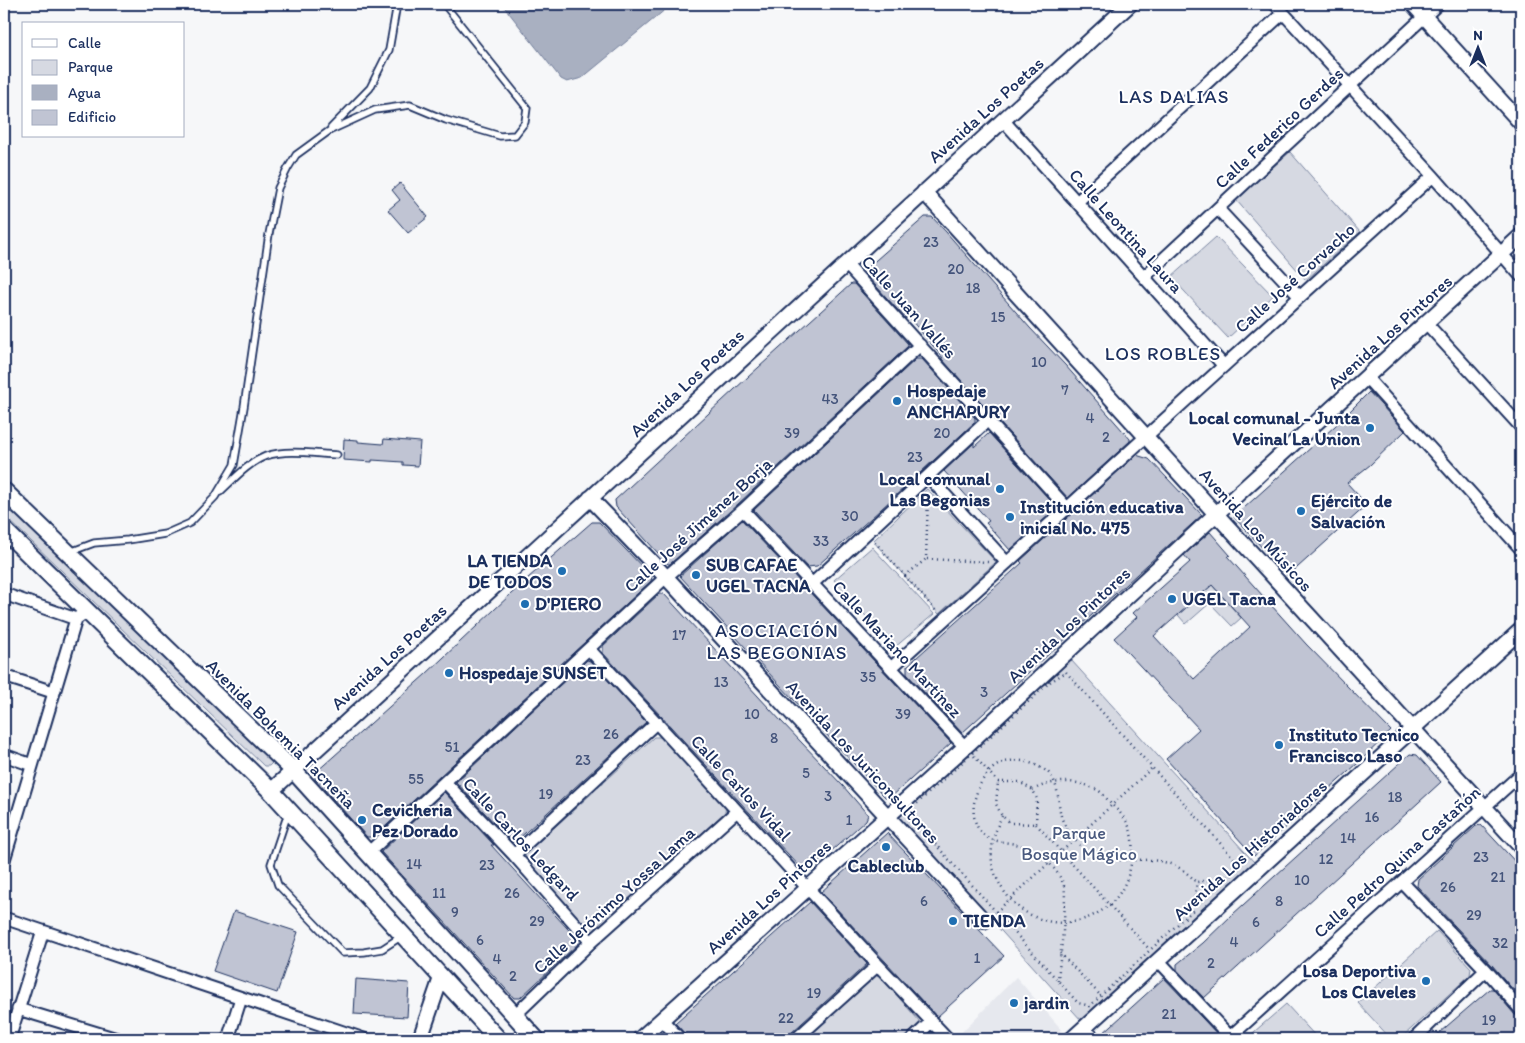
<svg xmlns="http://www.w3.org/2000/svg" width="1525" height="1043" viewBox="0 0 1525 1043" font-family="Itim,sans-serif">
<rect width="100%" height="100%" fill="#f6f7f9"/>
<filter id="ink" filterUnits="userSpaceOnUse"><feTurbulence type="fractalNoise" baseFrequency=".02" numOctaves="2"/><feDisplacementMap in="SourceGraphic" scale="10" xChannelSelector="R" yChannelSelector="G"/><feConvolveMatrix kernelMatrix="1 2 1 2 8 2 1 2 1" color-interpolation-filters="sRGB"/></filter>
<g filter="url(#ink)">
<path fill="#e6e8ee" d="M1016,977L1062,1030L1052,1039H963L959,1035Z"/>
<path fill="#d6d9e2" stroke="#7884a0" d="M1290,152L1360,232L1306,280L1236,200Z
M1216,237L1273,296L1228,338L1171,277Z
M927,489L996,562L939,614L873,541Z
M4,499L274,761L269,766H264L4,515Z
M872,547L934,614L894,648L834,580Z
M1212,585L1241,618L1232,626L1210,603L1186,624L1178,615Z
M1071,660L1254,862L1081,1020L898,816Z
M654,737H662L726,806L725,812L595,931H589L526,861L525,854Z
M1437,931L1471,968L1470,975L1400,1039H1391L1358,1003Z
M878,974L921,1023L902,1039H804Z
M1286,1004L1318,1039H1246Z"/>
<path fill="#a9b0c1" stroke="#707c99" d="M502,4H672L582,78L567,82L561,79Z"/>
<path fill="#c0c4d3" stroke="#1b2f5e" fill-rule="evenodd" d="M400,183L428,217L408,233L388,210L400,200L392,190Z
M925,217H932L946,232L1030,328L1065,365L1130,439V441L1068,498L941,358H943L906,314V319L867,276L868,267Z
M851,284H854L908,344V346L738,504L670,564H668L616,507L615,500L748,377Z
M916,359H922L975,418V422L880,510L817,566L807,567L754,510Z
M1369,392L1405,431L1370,465L1347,483L1367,505L1288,576L1234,517L1335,426Z
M989,433L1057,508L1010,550L986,523L989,521L944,471L974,443V447Z
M344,439L358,440V442L383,444L384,439L420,442L418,466L403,465V462L372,460V462L343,460Z
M1136,455L1149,459L1202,515L962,733L907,674V666L1022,563L1020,561Z
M742,520L951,743L890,798L885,797L778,683L680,576Z
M592,522H599L652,577L651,581L374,837H367L315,779V773L426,674L528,578Z
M1210,532L1230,555L1228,557L1306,644L1391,731L1357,764L1254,856L1166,759L1199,729L1114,638L1137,617L1133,613L1190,562L1184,555ZM1212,585L1250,627L1194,679L1154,636Z
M659,594H664L781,721L843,786L868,815L866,820L809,871H804L773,838L603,653V646Z
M587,660L590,661L646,722L547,813L516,841L512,842L456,782Z
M1410,754L1417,755L1441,782L1204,998L1177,970V964L1203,943L1233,914Z
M444,792L494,845H491L578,940V944L520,998H514L381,852Z
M1481,825L1521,868V999L1492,965L1417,886L1418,879L1476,826Z
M887,833L1004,956L937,1017L821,892Z
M810,902L867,964L791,1033L786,1039H687L685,1034L675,1023Z
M234,911L298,932L277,993L213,971Z
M1164,978L1222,1039H1102L1101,1035Z
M356,979L409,983L407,1017L354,1014Z
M1490,989H1493L1515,1015L1521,1017V1039H1432Z"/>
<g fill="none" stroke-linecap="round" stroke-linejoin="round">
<defs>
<path id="service" d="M331,128L370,88L389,50L397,4
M220,492C234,479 248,463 266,456C288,449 314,454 337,455
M70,552L94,543L128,540L165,534L190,523L215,497L234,465L244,407L269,234L278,188L288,168L296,155L329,131L375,110L410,105L446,120L500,136L515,135L525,122L527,108L444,4
M288,813L271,864L278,885L343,953L364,952L382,949L402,936"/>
<path id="minor" d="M1275,4L1433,176L1521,276
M1003,120L1224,366
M1077,202L1283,13
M1218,209L1300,297
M846,264L1067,508
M1144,277L1438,4
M1427,324L1521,427
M1367,378L1521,549
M928,476L1007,563
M743,510L965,747
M812,584L988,420
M4,594L76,619
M589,649L878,965L948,1039
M891,668L1433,176
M4,676L53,692
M4,755L32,765
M445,782L514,855L591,942
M368,853L666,577L743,510L920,345
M514,855L657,722
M4,860L76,619L87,611
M1402,882L1486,970L1521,1010
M4,918L364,1039
M1158,960L1232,1039
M18,1009L117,1039
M515,1015L591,942L737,811
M662,1020L680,1039
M1230,1037L1521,774
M9,1039L43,931
M228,1039L241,998
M796,1039L878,965
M913,1039L931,1022
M1414,1039L1486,970"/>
<path id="tertiary" d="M1413,4L1521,123
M924,192L1216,514L1521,847
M590,498L666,577L984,921
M271,791L1130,4
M1083,1029L1093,1039
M420,1039L441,978
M640,1039L965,747L1216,514L1521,236
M1072,1039L1521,630"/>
<path id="secondary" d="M4,491L293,770L536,1039
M4,530L271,791L498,1039"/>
</defs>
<use href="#service" stroke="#1b2f5e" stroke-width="9"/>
<use href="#minor" stroke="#1b2f5e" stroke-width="15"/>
<use href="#tertiary" stroke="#1b2f5e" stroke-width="18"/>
<use href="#secondary" stroke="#1b2f5e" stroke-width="20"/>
<path stroke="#1b2f5e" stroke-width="2.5" stroke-dasharray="1 4" stroke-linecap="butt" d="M928,495L926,559L989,562
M875,542L936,611
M905,576L926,559
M1066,672L1238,863L1231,876L1197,882L1192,911L1090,1006L1078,1003L909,815L910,810L1050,682Z
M974,756L998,782
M998,782H1019L1033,790L1037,799L1036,824L1011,823L1002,816L996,804Z
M1002,816C994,832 988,853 994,871C1011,921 1067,939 1108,906C1129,889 1137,855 1130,829C1127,820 1119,811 1112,805C1108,801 1104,794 1099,791C1079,779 1053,779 1033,790
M1036,824L1150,950
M996,912L1152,768
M1060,953L1100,995
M1058,981C1059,963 1069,895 1063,883C1055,865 1037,850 1019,845C1006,841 989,843 980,831C972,820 972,805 977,792C988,761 1015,752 1043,769C1060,778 1057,800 1061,816C1064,827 1078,846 1088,852C1114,868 1146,853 1173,865C1182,868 1190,876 1197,882"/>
<use href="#service" stroke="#fff" stroke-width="5.5"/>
<use href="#minor" stroke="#fff" stroke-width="11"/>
<use href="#tertiary" stroke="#fff" stroke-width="14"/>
<use href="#secondary" stroke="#fff" stroke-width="16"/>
</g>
</g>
<g fill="#1f6fb2" stroke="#fff" stroke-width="2">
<circle cx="897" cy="401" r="5"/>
<circle cx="1370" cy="428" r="5"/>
<circle cx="1000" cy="489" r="5"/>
<circle cx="1301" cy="511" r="5"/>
<circle cx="1010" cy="517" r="5"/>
<circle cx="562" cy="571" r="5"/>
<circle cx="696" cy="575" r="5"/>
<circle cx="1172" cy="599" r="5"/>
<circle cx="525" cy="604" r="5"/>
<circle cx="449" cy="673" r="5"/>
<circle cx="1279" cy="745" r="5"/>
<circle cx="362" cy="820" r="5"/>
<circle cx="886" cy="847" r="5"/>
<circle cx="953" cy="921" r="5"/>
<circle cx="1426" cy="981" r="5"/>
<circle cx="1014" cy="1003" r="5"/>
</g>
<g text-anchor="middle" stroke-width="4" stroke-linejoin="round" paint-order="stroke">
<g font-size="15" fill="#44547b">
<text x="931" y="247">23</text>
<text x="956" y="274">20</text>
<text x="973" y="293">18</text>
<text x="998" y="322">15</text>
<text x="1039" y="367">10</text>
<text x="1065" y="395">7</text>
<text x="830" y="404">43</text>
<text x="1090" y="423">4</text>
<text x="792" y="438">39</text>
<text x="942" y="438">20</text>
<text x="1106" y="442">2</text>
<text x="915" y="462">23</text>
<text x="850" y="521">30</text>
<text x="821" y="546">33</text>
<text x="679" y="640">17</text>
<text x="868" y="682">35</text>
<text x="721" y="687">13</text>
<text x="984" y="697">3</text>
<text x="752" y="719">10</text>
<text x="903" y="719">39</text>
<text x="611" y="739">26</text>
<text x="774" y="743">8</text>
<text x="452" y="752">51</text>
<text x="583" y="765">23</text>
<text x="806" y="778">5</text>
<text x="416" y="784">55</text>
<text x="546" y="799">19</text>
<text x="828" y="801">3</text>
<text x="1395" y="802">18</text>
<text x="1372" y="822">16</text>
<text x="849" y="825">1</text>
<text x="1348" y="843">14</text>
<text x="1481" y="862">23</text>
<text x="1326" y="864">12</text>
<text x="414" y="869">14</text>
<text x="487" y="870">23</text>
<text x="1498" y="882">21</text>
<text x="1302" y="885">10</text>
<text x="1448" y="892">26</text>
<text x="439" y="898">11</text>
<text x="512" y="898">26</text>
<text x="924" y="906">6</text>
<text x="1279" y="906">8</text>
<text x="455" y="917">9</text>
<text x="1474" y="920">29</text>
<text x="537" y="926">29</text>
<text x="1256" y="927">6</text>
<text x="480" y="945">6</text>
<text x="1234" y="947">4</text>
<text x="1500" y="948">32</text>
<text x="977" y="963">1</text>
<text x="497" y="964">4</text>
<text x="1211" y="968">2</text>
<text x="513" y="981">2</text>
<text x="814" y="998">19</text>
<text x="1169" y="1019">21</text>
<text x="786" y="1023">22</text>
<text x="1489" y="1025">19</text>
</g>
<g font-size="18" fill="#1b2f5e" stroke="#fff">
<text transform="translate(986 110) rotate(-42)" y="6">Avenida Los Poetas</text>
<text transform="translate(1279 128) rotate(-43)" y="6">Calle Federico Gerdes</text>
<text transform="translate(1126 231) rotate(48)" y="6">Calle Leontina Laura</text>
<text transform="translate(1295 278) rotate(-42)" y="6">Calle José Corvacho</text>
<text transform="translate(909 307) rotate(48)" y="6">Calle Juan Vallés</text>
<text transform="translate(1390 332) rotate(-42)" y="6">Avenida Los Pintores</text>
<text transform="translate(687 383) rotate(-43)" y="6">Avenida Los Poetas</text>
<text transform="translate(698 525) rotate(-42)" y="6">Calle José Jiménez Borja</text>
<text transform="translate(1256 530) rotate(48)" y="6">Avenida Los Músicos</text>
<text transform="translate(1069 625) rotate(-43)" y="6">Avenida Los Pintores</text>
<text transform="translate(897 649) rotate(47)" y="6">Calle Mariano Martínez</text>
<text transform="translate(389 657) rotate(-42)" y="6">Avenida Los Poetas</text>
<text transform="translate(281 734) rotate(45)" y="6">Avenida Bohemia Tacneña</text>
<text transform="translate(863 762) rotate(47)" y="6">Avenida Los Juriconsultores</text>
<text transform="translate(741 788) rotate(47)" y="6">Calle Carlos Vidal</text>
<text transform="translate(521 839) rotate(47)" y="6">Calle Carlos Ledgard</text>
<text transform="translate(1250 850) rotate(-42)" y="6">Avenida Los Historiadores</text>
<text transform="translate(1397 862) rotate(-42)" y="6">Calle Pedro Quina Castañón</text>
<text transform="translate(769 897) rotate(-42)" y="6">Avenida Los Pintores</text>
<text transform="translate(614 900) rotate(-42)" y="6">Calle Jerónimo Yossa Lama</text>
</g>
<g font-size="18" font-weight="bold" fill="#1b2f5e" stroke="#fff" text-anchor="start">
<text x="907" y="397">Hospedaje<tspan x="907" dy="21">ANCHAPURY</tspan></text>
<text x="1360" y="424" text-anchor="end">Local comunal - Junta<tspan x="1360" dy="21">Vecinal La Union</tspan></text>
<text x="990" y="485" text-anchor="end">Local comunal<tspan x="990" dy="21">Las Begonias</tspan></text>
<text x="1311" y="507">Ejército de<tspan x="1311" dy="21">Salvación</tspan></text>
<text x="1020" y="513">Institución educativa<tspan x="1020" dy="21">inicial No. 475</tspan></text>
<text x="552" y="567" text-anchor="end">LA TIENDA<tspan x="552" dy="21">DE TODOS</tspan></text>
<text x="706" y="571">SUB CAFAE<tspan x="706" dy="21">UGEL TACNA</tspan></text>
<text x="1182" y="605">UGEL Tacna</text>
<text x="535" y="610">D'PIERO</text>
<text x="459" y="679">Hospedaje SUNSET</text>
<text x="1289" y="741">Instituto Tecnico<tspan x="1289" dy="21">Francisco Laso</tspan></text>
<text x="372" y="816">Cevicheria<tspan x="372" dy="21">Pez Dorado</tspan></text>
<text x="886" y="872" text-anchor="middle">Cableclub</text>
<text x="963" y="927">TIENDA</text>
<text x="1416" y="977" text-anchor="end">Losa Deportiva<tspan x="1416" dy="21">Los Claveles</tspan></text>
<text x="1024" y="1009">jardin</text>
</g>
<g font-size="18" fill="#4a5a7f" stroke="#fff">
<text x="1079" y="839">Parque<tspan x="1079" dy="21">Bosque Mágico</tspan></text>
</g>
<g font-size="19" letter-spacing="1" fill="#1b2f5e" stroke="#fff">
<text x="1174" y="103">LAS DALIAS</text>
<text x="1163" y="360">LOS ROBLES</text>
<text x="777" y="637">ASOCIACIÓN<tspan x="777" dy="22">LAS BEGONIAS</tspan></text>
</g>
</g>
<rect width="1525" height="1043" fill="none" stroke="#fff" stroke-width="20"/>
<rect x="10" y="10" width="1505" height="1023" fill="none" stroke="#1b2f5e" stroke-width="2" filter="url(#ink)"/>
<rect x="22" y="22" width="162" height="115" fill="#ffffff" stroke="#a4acbf"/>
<rect x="32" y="39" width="25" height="8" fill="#ffffff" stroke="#a4acbf"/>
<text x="68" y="48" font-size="15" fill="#1b2f5e">Calle</text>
<rect x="32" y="60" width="25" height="15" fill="#d6d9e2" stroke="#a4acbf"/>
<text x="68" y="72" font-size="15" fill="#1b2f5e">Parque</text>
<rect x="32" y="85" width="25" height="15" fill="#a9b0c1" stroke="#a4acbf"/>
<text x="68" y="98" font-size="15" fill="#1b2f5e">Agua</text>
<rect x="32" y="110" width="25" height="15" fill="#c0c4d3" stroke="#a4acbf"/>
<text x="68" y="122" font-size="15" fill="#1b2f5e">Edificio</text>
<g transform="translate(1478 48)" stroke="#ffffff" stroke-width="4" paint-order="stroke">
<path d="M0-4L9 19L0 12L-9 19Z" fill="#1b2f5e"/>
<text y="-8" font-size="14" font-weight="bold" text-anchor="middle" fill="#1b2f5e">N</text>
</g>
</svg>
